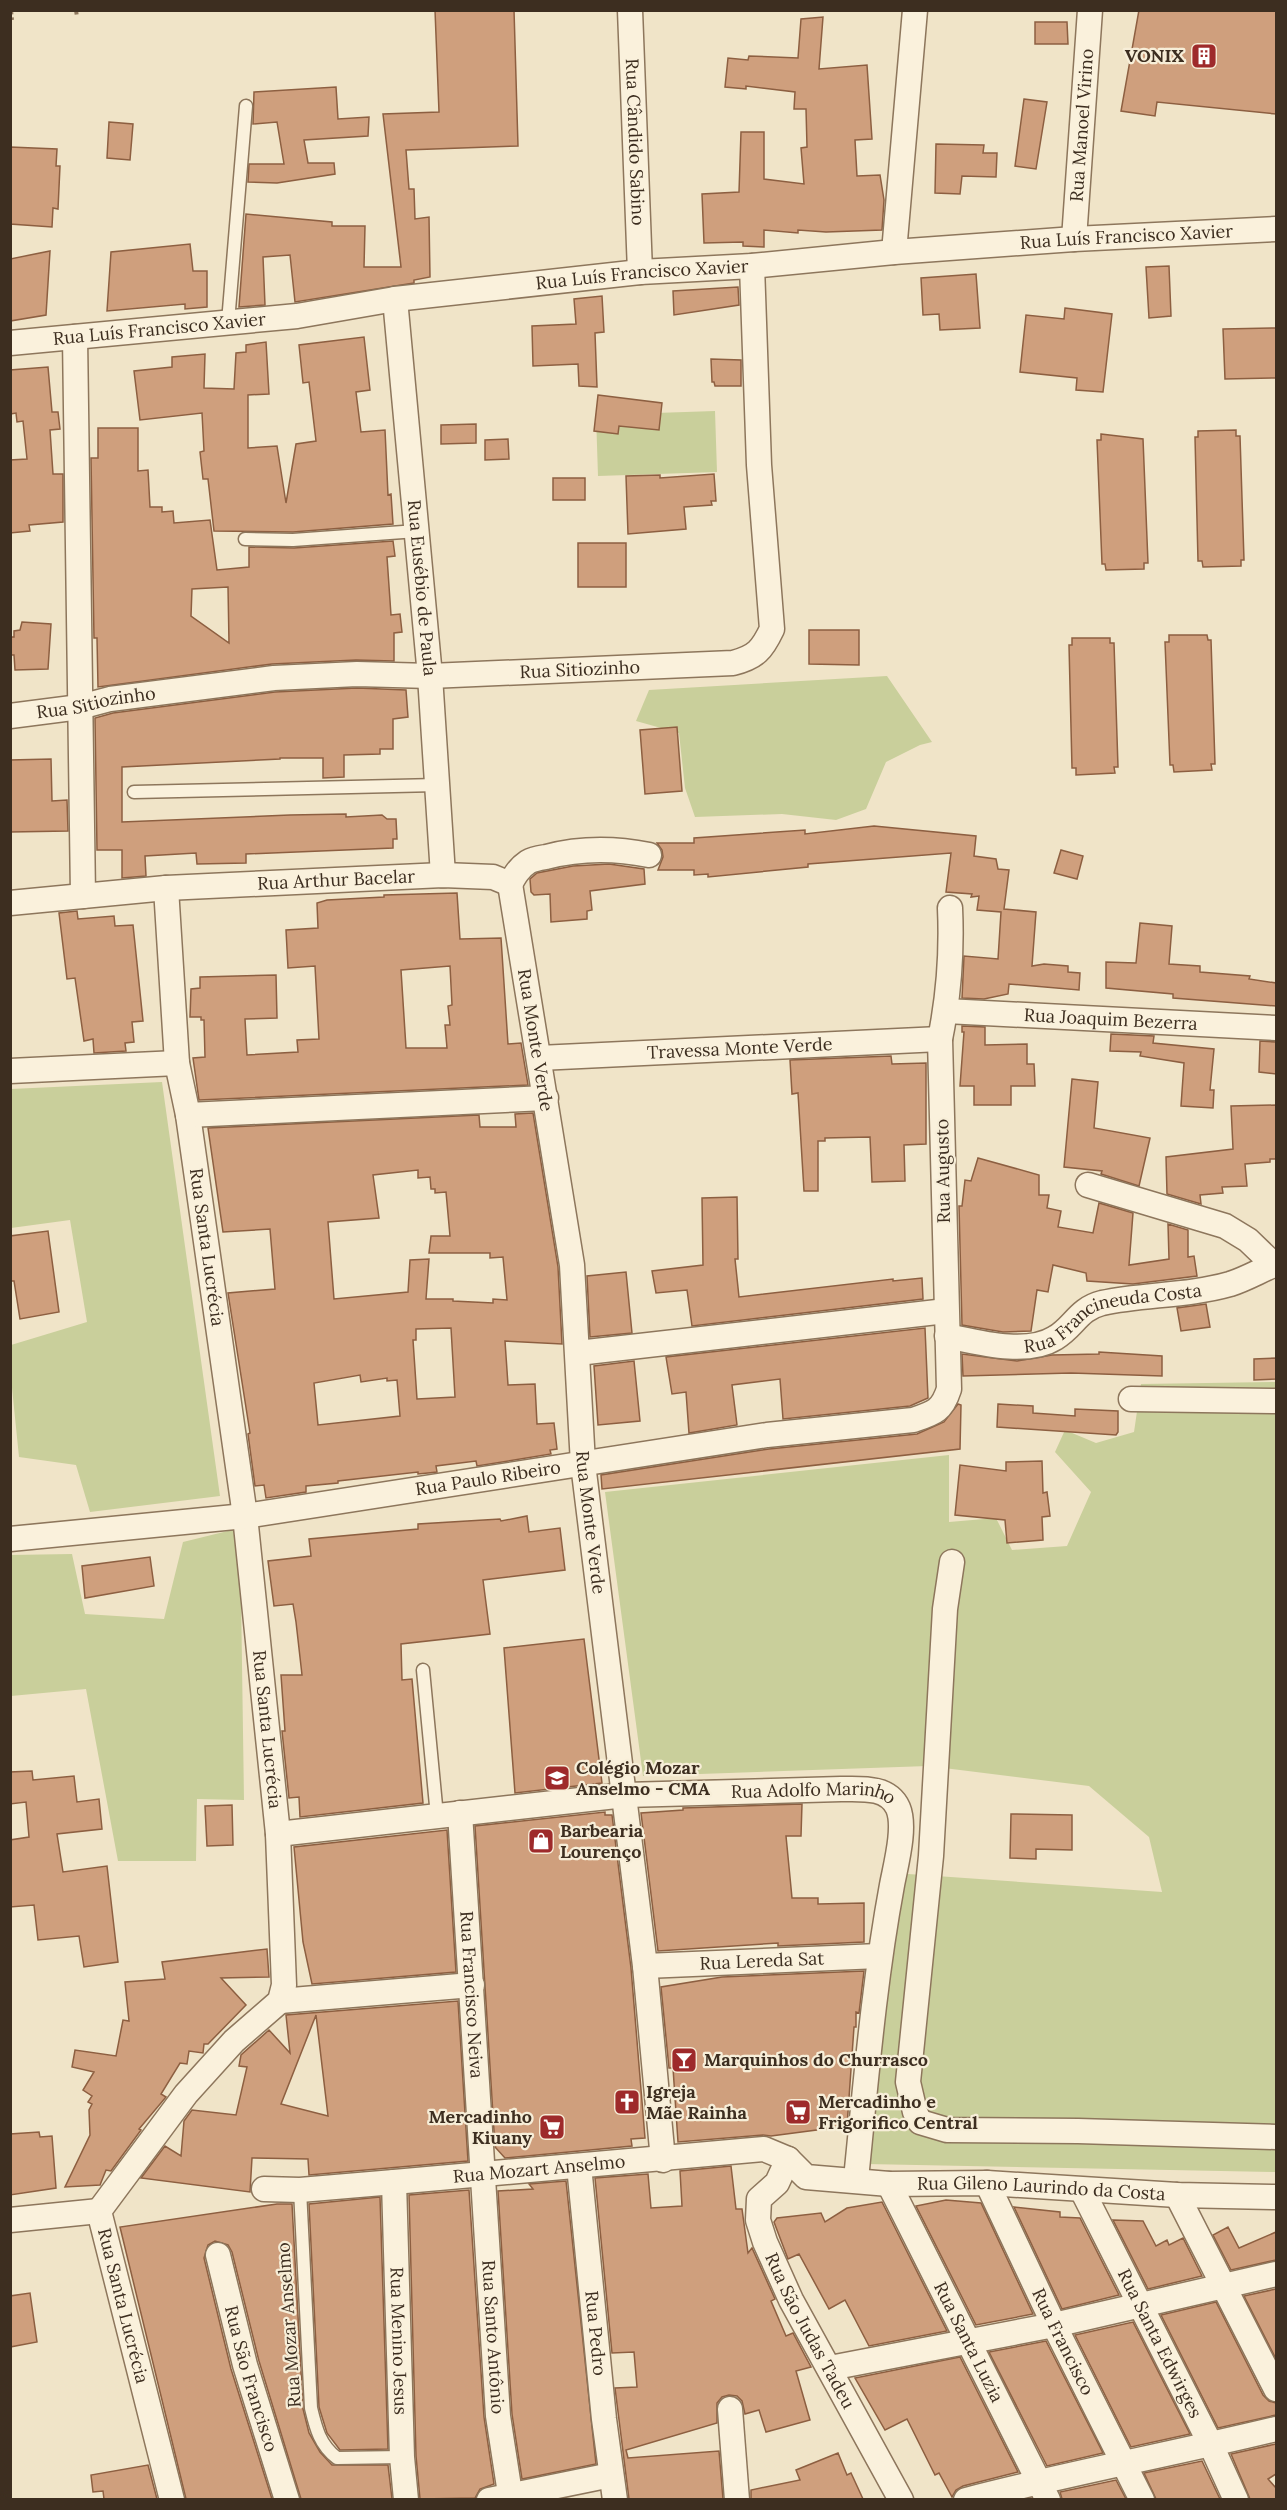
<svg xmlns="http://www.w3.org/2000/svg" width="1287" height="2510" viewBox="0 0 1287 2510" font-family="Lora,serif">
<rect width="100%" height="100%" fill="#f0e4c8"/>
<path fill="#c9cf9b" d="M715,411L717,472L598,476L596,415Z
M887,676L932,742L920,745L886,762L866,809L836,820L782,814L695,817L685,788L679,733L636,721L649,690Z
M162,1082L220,1496L90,1512L76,1465L19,1457L11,1378V1345L87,1322L70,1220L11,1228V1089Z
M1276,1382V2172L866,2164L894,1873L1162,1892L1149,1837L1089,1786L928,1766L643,1776L605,1492L949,1455V1522L996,1518L1012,1550L1067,1546L1091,1492L1055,1452L1065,1430L1096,1443L1134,1432L1141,1384Z
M240,1528L244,1800L197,1799L196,1861H118L86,1689L11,1696L10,1555L72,1554L85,1614L164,1619L183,1542Z"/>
<path fill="#cf9f7d" stroke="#8d5f41" stroke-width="1.5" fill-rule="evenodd" d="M435,10H514L518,146L406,150L409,189H414L415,219L429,217L430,277L414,280V283L295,302L290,255L263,257L265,305L239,307L246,214L332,222V226H365L364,267H401L383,114L439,112Z
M1139,10H1276V114L1157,102L1155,116L1121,111Z
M823,17L819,69L867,65L872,139L855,140L857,176L880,175L884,200L882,230L826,232L798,230V233L764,230V247L743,246V242L704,243L702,194L739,192L741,132H764V179L804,184L801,148L807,147L806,109H794L795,92L746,86V89L725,87L728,58L748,60L749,56L798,58L801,19Z
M1035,22H1067L1068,44H1035Z
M336,87L338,119L369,117L368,136L304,140L308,163H334L335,174L277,183L248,182L249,164H284L277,122L253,124L254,92Z
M1024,99L1047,102L1036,169L1015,166Z
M109,122L133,124L130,160L107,158Z
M936,144L984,145L983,153H997L996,177L962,176L960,194L935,193Z
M10,147L57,149L56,166H60L58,209L53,208L52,227L10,224Z
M190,244L193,271H207V307L185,309V304L107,311L111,252Z
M50,251L46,315L10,321V259Z
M1169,266L1171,316L1149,318L1146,267Z
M976,274L980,328L940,330L939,314L923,315L921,278Z
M738,287L739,305L674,315L673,291Z
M602,296L604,332L595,333L597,387L579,386L578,364L533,366L532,326L576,324L574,299Z
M1065,308L1112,314L1103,392L1076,390L1077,378L1020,372L1026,315L1064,319Z
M1276,328V378L1225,379L1223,329Z
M364,337L370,390L356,392L361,432L385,430L388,495L391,494L393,524L293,532L214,531L208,479H203L200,452L204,451L202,413L140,420L134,371L172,367V357L205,354L204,388L234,389L236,353L246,352V345L266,342L269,394L248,395V448L277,446L286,503L296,444L316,441L309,382L303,383L299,345Z
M711,359L741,360V386H715L714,382H712Z
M48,367L52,412H58L60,429L50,430L53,474H63V522L29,525L30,531L10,533V460L27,459L23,421L17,422L16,413L10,414V370Z
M598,395L662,403L659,430L619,426L618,434L594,431Z
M476,424V443L441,444V425Z
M98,428H138V471L148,470L150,507H162V512L173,511L174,523L210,520L217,570L249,567V547L294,548L393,541L395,556L387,557L391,615L400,614L402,632L394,633V661L356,660L272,664L98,687L97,638H94L91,458H98ZM228,587L229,643L191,616L192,589Z
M1236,430V436H1240L1244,560H1241V566L1203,567L1202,561H1198L1195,437H1198V431Z
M1101,434L1143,439L1148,563H1144V569L1106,570L1105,564H1102L1097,440H1101Z
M508,439L509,459L485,460V440Z
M714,474L716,501H711L712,505L684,507L686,529L628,534L626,476L660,475V478Z
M553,478H585V500H553Z
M578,543H626V587H578Z
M22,622L51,624L48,669L15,670L14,655H10V637H14V631L20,630Z
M809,630H859V665L809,664Z
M1169,635H1207L1208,640H1211L1215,764H1211L1212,770L1174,772L1173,765H1170L1165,642H1169Z
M1072,638H1110V643H1114L1118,767H1114L1115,773L1076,775V768H1072L1069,645H1072Z
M357,688L406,690L408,717L393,719V749H380V754L344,755V777L323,778V758H280V759L122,767V822L290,815L346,814V817L382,815L387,819H396L397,839H393V848L246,854V863L197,864L196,853L145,856L146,876L122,878V850H97L95,718L113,713L275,692Z
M677,727L682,791L645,794L640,730Z
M51,759L52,801L67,800L68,831L10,832V760Z
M874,826L976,836L974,856L996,859L998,869L1009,870L1004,909L1036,912L1032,966L1044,964L1068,966V972L1080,973L1079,990L1009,984L1008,994L984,999L962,998L964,956L998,959L1001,912L977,910L979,896L971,897L972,894L946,892L951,853L808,864V867L708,877V874L694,875V870H658L663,857L662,850L657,843H694V838L805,830V834Z
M1061,850L1083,856L1077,879L1054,873Z
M609,864L644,869L645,884L590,891L592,910L587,911V919L551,922L550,894L534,895L531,892L530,879L537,873L573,866Z
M457,893L460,939L501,938L508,1044L521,1043L528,1085L199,1100L193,1058L205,1057L204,1020H201V1017H190L191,989L200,988V977L276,975L277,1018L245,1019L247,1055L298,1052L297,1040L319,1039L315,966L288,968L286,930L318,928L317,903L327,900L384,897V895ZM450,966L452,1005L448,1006L450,1025H445L447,1048H406L401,970Z
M77,911L78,919L114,916L115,926L133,925L143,1021L132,1022L134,1042L125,1043L126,1051L94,1053L93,1039L84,1041L75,978L67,979L59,913Z
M1140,923L1172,926L1169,964L1200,966V972L1250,976L1249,979L1276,983V1006L1173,998V994L1106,988V962L1136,963Z
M962,1026L985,1027V1045L1027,1044V1064H1034L1035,1086H1011V1105H974V1086H960L964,1032H962Z
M1111,1034L1154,1036L1153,1043L1214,1049L1210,1090H1214L1213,1108L1181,1106L1184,1063L1140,1056L1141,1052L1110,1051Z
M1260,1041L1276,1042V1074L1259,1072Z
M891,1056L892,1064L926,1063V1144L904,1145L905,1181L872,1182L870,1137L825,1138V1141H818V1191H804L798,1093L792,1094L790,1060Z
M1072,1079L1098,1082L1094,1128L1150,1138L1139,1186L1101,1174L1102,1171L1064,1167Z
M1276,1105V1159H1270V1162L1245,1164L1247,1186L1222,1187L1223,1193L1200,1195L1201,1204L1167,1194L1166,1157L1233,1149L1231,1106Z
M533,1113L558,1267L562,1344L505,1341L508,1385L535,1384L537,1424L554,1423L557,1449L550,1450L551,1454L477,1466L476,1461L436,1466L437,1472L428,1473L418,1474V1472L338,1481V1483L306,1486V1492L266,1498L264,1485L255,1486L248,1434L250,1433L228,1293L275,1289L270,1229L223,1232L208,1128L479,1115L480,1127H516L515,1114ZM418,1170V1178L430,1177L431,1189H435V1193L446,1192L450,1236H431L429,1253H490V1258L503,1257L507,1300L493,1299V1303L453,1301V1299H426L429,1259L410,1260L408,1292L334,1299L328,1222L379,1218L373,1175ZM451,1328L455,1397L417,1399L413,1340H416V1329ZM360,1375L361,1382L387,1378V1381L397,1380L400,1416L318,1425L314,1383Z
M978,1158L1039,1175V1195H1049L1047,1208L1061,1211L1058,1227L1093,1233L1099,1203L1133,1213L1129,1265L1169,1259L1168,1224L1188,1230V1257L1194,1256L1197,1276L1133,1284L1087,1281L1086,1273L1053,1265L1048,1292L1037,1290L1031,1331L1003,1332L962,1325L959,1206H962L965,1180L971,1181Z
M737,1197L738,1259H735L739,1297L893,1279V1281L922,1278L923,1299L692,1326L687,1290L656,1293L652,1271L703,1265L702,1198Z
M48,1231L59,1312L20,1319L14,1281H10V1236Z
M626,1272L632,1333L590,1337L587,1276Z
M1206,1304L1210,1327L1181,1331L1177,1308Z
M925,1328L928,1398L910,1406L783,1419L780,1379L732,1385L737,1425L689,1433L686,1392L672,1394L666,1357Z
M1099,1352L1162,1356V1376L1071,1373L963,1376L962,1354L1017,1361L1052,1355L1099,1354Z
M1276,1358V1379L1254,1380V1359Z
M634,1361L640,1421L598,1425L594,1366Z
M958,1404L961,1405L960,1449L602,1489L601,1475L769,1449L917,1434L944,1422Z
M998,1404L1033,1406V1413L1075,1416V1409L1118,1411V1432L1116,1435L997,1427Z
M1042,1461L1043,1493L1047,1492L1050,1516L1042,1517L1043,1540L1007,1543L1005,1520L955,1515L960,1465L1006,1471V1462Z
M527,1516L529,1532L560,1528L565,1570L483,1580L490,1634L401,1644L402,1680L412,1679L423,1803L300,1817L299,1797L289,1798L282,1731H285L281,1675H302L296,1622L293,1604L274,1606L268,1561L311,1556L309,1539L418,1529V1524L500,1519L501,1521Z
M150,1557L154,1586L85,1598L82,1566Z
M584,1639L602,1783L515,1793L504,1648Z
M32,1771L33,1780L74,1776L77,1802L99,1799L102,1829L57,1834L63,1872L107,1866L118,1962L84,1967L79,1936L38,1940L34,1905L10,1907V1840L29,1837L26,1802L10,1804V1772Z
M802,1804L801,1836H786L792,1898H818V1904L864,1903V1942L778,1946V1943L658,1951L641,1813L683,1810V1808Z
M232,1805L233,1845L207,1846L205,1806Z
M605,1812V1815H612L631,1968L645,2138L631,2139L632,2146L505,2158L495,2147L475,1826Z
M1011,1814L1072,1815V1850L1036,1849V1859L1010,1858Z
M447,1830L456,1972L312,1984L303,1942L294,1847Z
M267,1949L269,1977L221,1978L246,2005L208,2044H204L203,2053L189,2051L187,2064L180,2063L161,2094L166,2097L139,2129L141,2130L111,2171L106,2170L100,2185L65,2187L90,2135L89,2110L92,2104L88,2102L92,2096L83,2090L94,2072L72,2067L75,2050L116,2056L123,2020L129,2021L125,1982L165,1979L162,1962Z
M864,1971L859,2013L856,2012V2027H854L847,2126L771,2136L763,2135L678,2142L673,2068H669L661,1987L722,1977Z
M458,2001L468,2161L309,2175L308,2159L252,2158L250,2192L141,2178L165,2146L181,2156L184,2121L192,2110L236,2115L247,2067L239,2066L241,2055L269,2030L290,2053L286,2015ZM316,2015L328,2116L281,2104Z
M39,2132L40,2137L52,2136L56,2188L10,2195V2134Z
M731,2166L736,2209H742L748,2253L752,2248L775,2299L771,2301L786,2336L793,2333L811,2367L796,2371L810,2420L766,2432L759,2410L745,2414L742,2401L737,2396L729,2395L722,2397L717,2403V2423L626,2450L628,2458L719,2451L723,2499H629L615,2388L637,2387L634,2352L612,2353L595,2178L648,2174L651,2208L682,2206L680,2171Z
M566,2181L596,2464L522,2479L512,2414L498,2191L533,2189L529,2184Z
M469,2190L484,2417L494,2484L480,2489L475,2498L420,2499L416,2456L409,2195Z
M380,2197L388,2449L340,2450L327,2433L319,2407L309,2204Z
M946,2200L981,2203L1033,2314L976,2325L916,2206Z
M882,2202L947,2331L869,2346L845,2300L829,2309L799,2254L788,2259L774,2222L777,2218L821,2213L825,2222L847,2208Z
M277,2204H292L303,2409L309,2433L320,2452L332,2465H388L392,2499H301L259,2361L232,2252L228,2245L215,2241L208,2245L204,2258L231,2369L272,2499H186L120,2227Z
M1014,2207L1060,2212V2217L1080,2218L1119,2295L1062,2309Z
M1113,2220L1143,2221L1156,2246L1167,2240L1169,2245L1183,2238L1202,2276L1148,2289Z
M1228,2227L1239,2248L1276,2232V2260L1231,2270L1213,2235Z
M1276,2289V2359L1244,2296Z
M30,2293L37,2342L10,2347V2296Z
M1216,2302L1263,2395L1269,2401L1276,2403V2415L1218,2428L1161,2315Z
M1133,2322L1190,2434L1131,2447L1075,2335Z
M1046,2341L1103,2453L1047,2466L989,2352Z
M960,2357L1018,2472L963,2486L956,2490L952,2497L939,2473L935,2475L907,2419L885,2430L855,2378Z
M1276,2444V2474L1268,2479L1276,2488V2499H1250L1231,2454Z
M838,2453L847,2475L851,2473L863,2499H751V2490L800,2480L796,2470Z
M1202,2461L1220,2499H1156L1144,2473Z
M148,2465L157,2499H104L103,2491L93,2492L91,2475Z
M1116,2480L1126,2499H1062L1060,2492Z"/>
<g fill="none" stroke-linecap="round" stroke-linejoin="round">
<defs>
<path id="lane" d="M228,322L246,106
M245,539L293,540L417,531
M134,792L437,785
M423,1670L437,1816
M300,2190L311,2408C316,2429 320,2445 337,2458L402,2457"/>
<g id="street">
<path id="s1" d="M630,10L640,272"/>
<path id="s2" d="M1074,239L1090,10"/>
<path d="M894,252L915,10"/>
<path id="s3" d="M395,299L430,676L443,875"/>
<path d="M75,337L83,896"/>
<path id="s4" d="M10,343L297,316L395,299L640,272L752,266L894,252L1074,239L1276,229"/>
<path id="s5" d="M10,716L80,707L110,699L274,678L357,674L430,676L733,663C756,657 762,650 772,629L759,465L752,266"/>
<path id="s6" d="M510,884L572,1265L583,1464L645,1966L663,2160"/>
<path id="s7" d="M166,888L177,1063L188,1115L245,1516L278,1834L284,1985L280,2001L234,2041L186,2094L99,2211L172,2500"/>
<path id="s8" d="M10,903L166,888L443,875L493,877L510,884C515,875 519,868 528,862C533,859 540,858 546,857C580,848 614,848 649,855"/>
<path id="s9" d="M946,1011L1276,1028"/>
<path id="s10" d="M539,1058L940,1039"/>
<path d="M10,1071L177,1063"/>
<path d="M188,1115L546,1098"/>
<path d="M1088,1185L1225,1226L1248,1240L1274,1265"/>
<path id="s11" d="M947,1336C977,1342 1026,1356 1055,1338C1074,1327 1078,1309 1102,1303C1143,1294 1188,1296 1230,1284C1246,1279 1261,1270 1276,1264"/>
<path d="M578,1353L946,1311"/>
<path d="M1131,1399L1276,1401"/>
<path id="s12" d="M10,1539L245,1516L767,1435L913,1420C934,1413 942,1411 949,1389L940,1039C949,995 952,952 950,908"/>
<path d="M952,1562L945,1609L931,1856L908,2082L915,2112L920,2122L947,2130L1078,2131L1276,2137"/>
<path id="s13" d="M460,1813L498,2416L511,2500"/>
<path id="s14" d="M278,1834L625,1795L841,1789C861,1789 888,1786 898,1808C906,1827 896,1864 892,1885C874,1982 866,2081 856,2179"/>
<path id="s15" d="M645,1966L879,1956"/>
<path d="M280,2001L472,1985"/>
<path id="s16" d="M788,2159L777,2183L759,2199L758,2220L765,2242L791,2300L901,2500"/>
<path id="s17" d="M579,2166L604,2419L615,2500"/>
<path id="s18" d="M394,2182L402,2457L406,2500"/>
<path id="s19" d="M987,2183L1054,2325L1142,2500"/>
<path id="s20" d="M889,2184L1048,2500"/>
<path id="s21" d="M264,2189L300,2190L394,2182L764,2149L788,2159L806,2177L889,2184L987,2183L1177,2195L1276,2197"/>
<path id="s22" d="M1082,2190L1211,2445L1236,2500"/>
<path d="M1177,2195L1276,2389"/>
<path d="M10,2220L99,2211"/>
<path id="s23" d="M218,2255L245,2365L287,2500"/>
<path d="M830,2368L1054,2325L1276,2274"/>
<path d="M730,2409L737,2500"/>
<path d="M489,2500L611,2475"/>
<path d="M966,2500C1069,2473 1173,2454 1276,2429"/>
</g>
</defs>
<use href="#lane" stroke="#8d765c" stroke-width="15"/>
<use href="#street" stroke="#8d765c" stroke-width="27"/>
<path stroke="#8d765c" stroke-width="4" stroke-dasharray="4.5 3" stroke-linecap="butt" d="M11,10L12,20
M76,10L77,17"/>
<use href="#lane" stroke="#faf1dc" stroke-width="12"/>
<use href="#street" stroke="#faf1dc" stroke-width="24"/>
</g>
<defs>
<symbol id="building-square" viewBox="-11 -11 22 22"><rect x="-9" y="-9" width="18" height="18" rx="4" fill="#9e2a2b" stroke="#f7eed8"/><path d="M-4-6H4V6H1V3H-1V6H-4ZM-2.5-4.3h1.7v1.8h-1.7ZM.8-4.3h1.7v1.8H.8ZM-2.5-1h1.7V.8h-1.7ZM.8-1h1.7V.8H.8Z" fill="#fff"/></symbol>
<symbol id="school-square" viewBox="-11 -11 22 22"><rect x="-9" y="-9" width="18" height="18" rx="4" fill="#9e2a2b" stroke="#f7eed8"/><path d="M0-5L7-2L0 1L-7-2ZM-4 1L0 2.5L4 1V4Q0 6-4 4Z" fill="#fff"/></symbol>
<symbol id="shop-square" viewBox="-11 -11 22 22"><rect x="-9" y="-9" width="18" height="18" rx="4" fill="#9e2a2b" stroke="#f7eed8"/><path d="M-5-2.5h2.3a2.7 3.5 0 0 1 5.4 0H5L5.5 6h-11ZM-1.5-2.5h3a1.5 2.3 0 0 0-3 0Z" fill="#fff"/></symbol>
<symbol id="bar-square" viewBox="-11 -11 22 22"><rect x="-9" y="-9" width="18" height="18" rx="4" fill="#9e2a2b" stroke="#f7eed8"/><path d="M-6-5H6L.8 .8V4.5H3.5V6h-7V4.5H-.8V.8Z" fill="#fff"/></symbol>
<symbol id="church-square" viewBox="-11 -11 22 22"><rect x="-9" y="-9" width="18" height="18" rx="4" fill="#9e2a2b" stroke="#f7eed8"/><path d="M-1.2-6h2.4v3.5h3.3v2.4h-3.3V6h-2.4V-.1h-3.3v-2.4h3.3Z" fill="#fff"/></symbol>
<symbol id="supermarket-square" viewBox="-11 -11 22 22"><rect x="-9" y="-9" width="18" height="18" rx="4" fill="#9e2a2b" stroke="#f7eed8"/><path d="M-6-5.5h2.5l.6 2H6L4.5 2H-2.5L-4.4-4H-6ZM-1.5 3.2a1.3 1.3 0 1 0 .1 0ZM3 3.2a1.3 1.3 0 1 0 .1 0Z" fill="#fff"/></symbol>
</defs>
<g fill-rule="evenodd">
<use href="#building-square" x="1189" y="41" width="30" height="30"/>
<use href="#school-square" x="542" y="1763" width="30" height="30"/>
<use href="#shop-square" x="526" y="1826" width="30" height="30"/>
<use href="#bar-square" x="669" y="2045" width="30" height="30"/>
<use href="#church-square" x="612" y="2087" width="30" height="30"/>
<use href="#supermarket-square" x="783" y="2097" width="30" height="30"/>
<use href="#supermarket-square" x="537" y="2112" width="30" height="30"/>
</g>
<g text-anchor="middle" stroke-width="4.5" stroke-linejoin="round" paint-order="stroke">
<g font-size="18" font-weight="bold" fill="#3d2e20" stroke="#f7eed8" text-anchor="start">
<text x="1184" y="62" text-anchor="end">VONIX</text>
<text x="576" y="1774">Colégio Mozar<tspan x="576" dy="21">Anselmo - CMA</tspan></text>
<text x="560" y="1837">Barbearia<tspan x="560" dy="21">Lourenço</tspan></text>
<text x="704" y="2066">Marquinhos do Churrasco</text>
<text x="646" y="2098">Igreja<tspan x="646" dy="21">Mãe Rainha</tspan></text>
<text x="818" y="2108">Mercadinho e<tspan x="818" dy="21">Frigorifico Central</tspan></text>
<text x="532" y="2123" text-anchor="end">Mercadinho<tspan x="532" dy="21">Kiuany</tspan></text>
</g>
<g font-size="18" fill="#3d2e20" stroke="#f7eed8">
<text dy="6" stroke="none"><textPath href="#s2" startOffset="114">Rua Manoel Virino</textPath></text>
<text dy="6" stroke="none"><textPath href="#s1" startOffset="132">Rua Cândido Sabino</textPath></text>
<text dy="6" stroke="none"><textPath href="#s4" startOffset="1122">Rua Luís Francisco Xavier</textPath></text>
<text dy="6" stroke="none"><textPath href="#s4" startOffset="636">Rua Luís Francisco Xavier</textPath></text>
<text dy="6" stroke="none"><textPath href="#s4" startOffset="150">Rua Luís Francisco Xavier</textPath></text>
<text dy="6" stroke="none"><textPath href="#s3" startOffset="290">Rua Eusébio de Paula</textPath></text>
<text dy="6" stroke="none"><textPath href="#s5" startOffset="573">Rua Sitiozinho</textPath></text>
<text dy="6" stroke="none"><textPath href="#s5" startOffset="87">Rua Sitiozinho</textPath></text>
<text dy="6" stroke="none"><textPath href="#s8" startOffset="327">Rua Arthur Bacelar</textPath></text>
<text dy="6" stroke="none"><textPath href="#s9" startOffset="165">Rua Joaquim Bezerra</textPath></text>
<text dy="6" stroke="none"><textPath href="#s6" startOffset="158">Rua Monte Verde</textPath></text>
<text dy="6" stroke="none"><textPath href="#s10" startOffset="201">Travessa Monte Verde</textPath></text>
<text transform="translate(943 1171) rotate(-91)" y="6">Rua Augusto</text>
<text dy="6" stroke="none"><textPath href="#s7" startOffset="362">Rua Santa Lucrécia</textPath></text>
<text dy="6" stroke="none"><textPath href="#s11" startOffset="174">Rua Francineuda Costa</textPath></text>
<text dy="6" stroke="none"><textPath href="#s12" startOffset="482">Rua Paulo Ribeiro</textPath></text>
<text dy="6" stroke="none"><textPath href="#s6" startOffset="644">Rua Monte Verde</textPath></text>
<text dy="6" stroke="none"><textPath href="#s7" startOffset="848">Rua Santa Lucrécia</textPath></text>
<text dy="6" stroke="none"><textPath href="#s14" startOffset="538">Rua Adolfo Marinho</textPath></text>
<text dy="6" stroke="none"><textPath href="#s15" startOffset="117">Rua Lereda Sat</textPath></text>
<text dy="6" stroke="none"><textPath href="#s13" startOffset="182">Rua Francisco Neiva</textPath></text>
<text dy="6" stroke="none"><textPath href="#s21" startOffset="276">Rua Mozart Anselmo</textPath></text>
<text dy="6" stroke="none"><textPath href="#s21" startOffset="789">Rua Gileno Laurindo da Costa</textPath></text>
<text dy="6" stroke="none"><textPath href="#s7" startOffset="1497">Rua Santa Lucrécia</textPath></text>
<text transform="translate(289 2325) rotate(-94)" y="6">Rua Mozar Anselmo</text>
<text dy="6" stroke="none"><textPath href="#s16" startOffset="194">Rua São Judas Tadeu</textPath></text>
<text dy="6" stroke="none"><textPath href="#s17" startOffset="168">Rua Pedro</textPath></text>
<text dy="6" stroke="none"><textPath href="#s13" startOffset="525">Rua Santo Antônio</textPath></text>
<text dy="6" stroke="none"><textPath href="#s18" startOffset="159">Rua Menino Jesus</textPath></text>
<text dy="6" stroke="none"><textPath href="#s20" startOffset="177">Rua Santa Luzia</textPath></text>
<text dy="6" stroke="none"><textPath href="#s19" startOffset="176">Rua Francisco</textPath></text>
<text dy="6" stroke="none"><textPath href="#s22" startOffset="172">Rua Santa Edwirges</textPath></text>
<text dy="6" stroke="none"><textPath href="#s23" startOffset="128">Rua São Francisco</textPath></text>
</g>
</g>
<rect width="1287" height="2510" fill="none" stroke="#3d2e20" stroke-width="24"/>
</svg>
